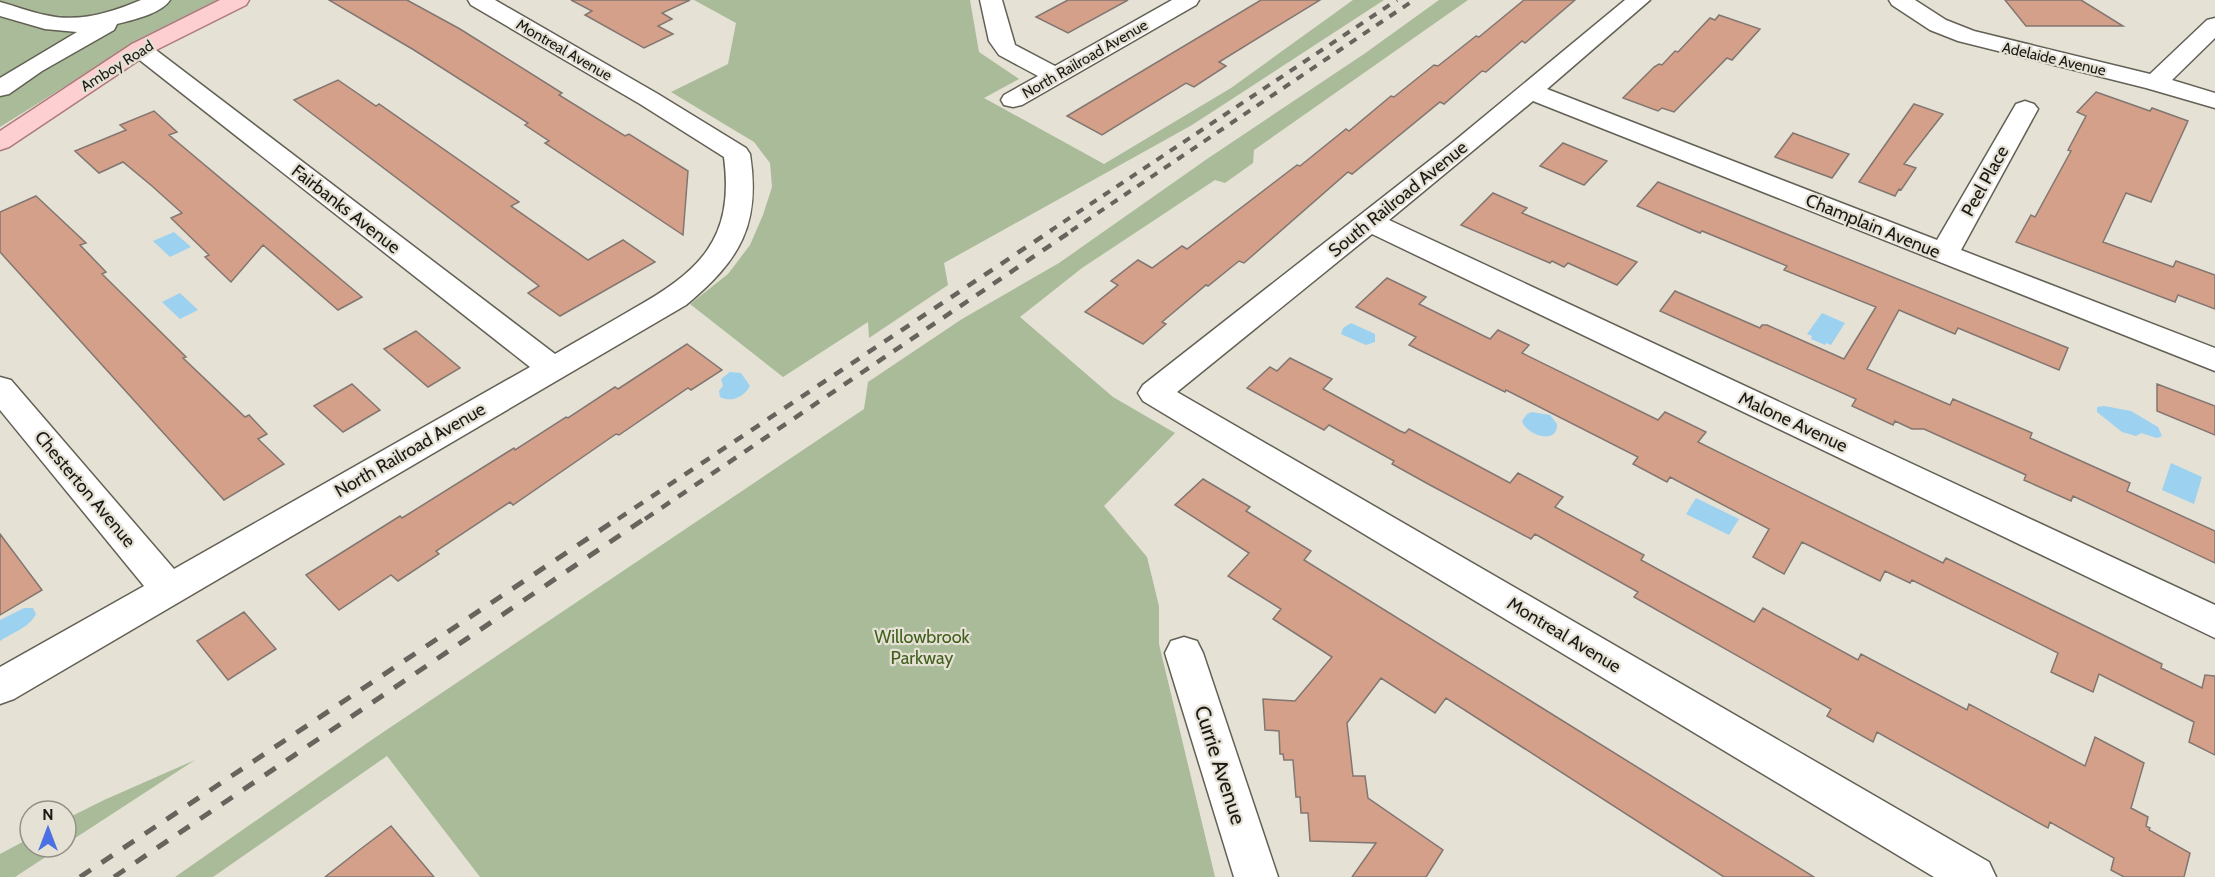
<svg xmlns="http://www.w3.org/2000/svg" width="2215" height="877" viewBox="0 0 2215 877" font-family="Cabin,sans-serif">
<rect width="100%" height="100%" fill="#e5e1d5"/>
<path fill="#a9bb98" d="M0,0H220L138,41L0,127Z
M694,0H970L979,52L1019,79L984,98L1104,164L1231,88L1353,0H1384L1192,125L944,263L948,285L869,338L868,322L783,377L690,304L728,274L750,245L763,215L772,187L770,163L754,142L671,92L728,64L736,23Z
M1439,0H1468L1254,150L1253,163L1225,183L1215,180L1082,268L1020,317L1113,397L1175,433L1104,506L1147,557L1159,606V644L1215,877H480L387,756L213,877H175L373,739L864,409L868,382L962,319L1059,263L1207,159L1364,54Z
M195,760L66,844V819L104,800Z
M30,838V847H61L15,877H0V854Z"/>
<path fill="#9cd1f0" d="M174,232L191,247L170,257L153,241Z
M180,293L198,310L180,319L162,302Z
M1822,313L1845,323L1831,345L1826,343L1825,345L1811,339L1812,336L1807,334Z
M1351,323L1375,334V342L1366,345L1341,334L1343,328Z
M730,372L741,373L750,386C744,397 731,403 720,397L719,391L723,386L721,379Z
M2104,406L2131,411L2158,427L2162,436L2157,438L2141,433L2136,436L2122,432L2097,412V407Z
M1532,412L1550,415L1557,424C1558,445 1527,436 1522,421L1527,414Z
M2171,463L2202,477L2194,504L2162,490Z
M1696,498L1739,519L1729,535L1686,514Z
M24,608H33L36,614C30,627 12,633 0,641V620Z"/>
<path fill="#d4a089" stroke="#827671" stroke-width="1.5" d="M329,0H407L460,29L562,93L559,95L625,136L629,134L688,171L683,235L545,143L549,141L525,125L528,123L414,50Z
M571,0H690L662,13L672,19L658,26L673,34L644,48L585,15L592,11Z
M1068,0H1128L1068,33L1036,17Z
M1261,0H1320L1219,62L1226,66L1194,87L1186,83L1102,135L1067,116Z
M1524,0H1575L1525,43L1522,41L1486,72L1482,71L1444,104L1440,102L1352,174L1348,172L1244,263L1239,261L1208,286L1206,285L1162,322L1166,324L1143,344L1085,312L1118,285L1111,281L1138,260L1152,268L1182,246L1187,249L1297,165L1300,166L1346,129L1349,131L1391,96L1394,97L1434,65L1438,66L1476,36L1479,37Z
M2005,0H2081L2123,26H2026Z
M1719,15L1760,29L1732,60L1727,58L1674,112L1662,108L1658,111L1623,98L1654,67L1659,64L1662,65L1675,51L1678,52L1710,18L1715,20Z
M338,80L376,106L379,104L519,202L511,206L588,260L623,240L655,262L560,316L528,293L539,286L294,100Z
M2096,92L2150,111L2152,108L2188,121L2151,202L2126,193L2103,242L2173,267L2176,261L2215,275V309L2178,295L2175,302L2016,242L2031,215L2035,217L2071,151L2068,150L2086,116L2077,112Z
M1914,104L1943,114L1904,164L1916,168L1901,190L1899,189L1895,196L1859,182Z
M154,111L177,132L169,135L362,297L338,310L263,245L231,282L205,257L209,255L171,218L182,213L152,186L123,162L99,173L75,151L126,130L120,125Z
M1793,133L1849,154L1832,178L1775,157Z
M1563,143L1607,161L1584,185L1540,166Z
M1658,182L2068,348L2059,370L1958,328L1955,334L1899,310L1867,369L1950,405L1953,399L2032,433L2030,438L2130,483L2127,491L2215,531V563L2073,496L2071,501L2024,480L2026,475L1924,429H1912L1895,421L1893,425L1852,406L1856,399L1660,311L1675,291L1760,328L1762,325H1767L1844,359L1876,307L1784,270L1787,266L1702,231L1700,233L1637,206Z
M1493,193L1527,208L1522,213L1637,262L1617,285L1568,263L1564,267L1552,261L1550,263L1461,225Z
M36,196L86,243L80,245L106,272L102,274L186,357L183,358L245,417L249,415L267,434L258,439L284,464L224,500L206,480L0,252V212Z
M1387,278L1426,297L1419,304L1490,339L1498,330L1529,345L1522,353L1658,420L1665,412L1706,432L1698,442L1943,563L1946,558L2089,628L2162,664L2161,668L2202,688L2205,675L2215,676V755L2189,742L2194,722L2099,674L2093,692L2051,672L2058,653L1912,580L1910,583L1885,571L1880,581L1802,542L1784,574L1753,557L1769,529L1670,477L1667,482L1633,464L1638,457L1506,390L1505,392L1409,345L1416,337L1356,307Z
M416,331L460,368L428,387L384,349Z
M687,344L722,370L691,390L688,388L619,435L616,434L513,505L510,502L436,551L439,554L398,581L391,575L339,610L306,575L400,516L402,518L514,448L515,450L566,417L568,418L615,387L618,389Z
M1290,358L1332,379L1323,389L1400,431L1405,433L1409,429L1510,483L1518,473L1563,497L1555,507L1644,555L1641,560L1754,622L1763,608L1858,660L1861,654L1967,710L1969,704L2085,766L2095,737L2144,763L2131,808L2148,817L2146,826L2150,828L2149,830L2190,853L2184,877H2124L2111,870L2114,858L2050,822L2048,828L1877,732L1873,742L1827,716L1831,709L1634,597L1638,592L1535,534L1531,539L1430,485L1392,464L1394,461L1329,425L1324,430L1247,388L1270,367L1277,371Z
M352,384L380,410L343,432L314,406Z
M2157,384L2215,406V435L2157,411Z
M1203,479L1250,507L1246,511L1311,551L1304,560L1814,877H1724L1446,698L1435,713L1381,678L1347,723L1353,776H1365L1368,798L1443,850L1426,877H1352L1376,843L1310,841L1308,813H1301L1300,797H1296L1293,760H1284L1283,754H1280L1279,731L1265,730L1263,699L1295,701L1332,657L1273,619L1281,609L1228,576L1249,553L1175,505Z
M0,534L42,590L0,615Z
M244,612L276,649L228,680L197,641Z
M391,826L434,877H325L362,848Z"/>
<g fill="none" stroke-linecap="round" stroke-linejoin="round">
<defs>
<path id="minor" d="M141,0H170C161,14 132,20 117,24L114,30L42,71L9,94L0,96V78L77,32L45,29L0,16V2C15,6 30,12 45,15C78,23 110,13 141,0Z
M468,0H495L658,94L746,148L750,154C761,225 740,260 686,305L14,699L0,704V667L144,586L0,410V377L11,380L174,569L530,367L132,54L128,49L132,44L140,42L148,44L555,354C580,339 606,325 631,310C699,272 735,240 724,157L640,104L471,5Z
M980,0H1002L1015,45L1055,66L1172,0H1199L1196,5L1022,105L1013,107L1004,105L1001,100L1004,95L1038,76L999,55L989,41Z
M1625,0H1650L1547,89L1937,240L2016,104L2025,101L2034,104L2038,109L1961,250L2215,348V371L1533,101L1389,220L2215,605V638L1372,234L1177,392L1989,862L1996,877H1934L1143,401L1138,393L1143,385L1452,143Z
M1889,0H1915L1946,20L1974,31L2150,74L2207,20L2215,18V38L2172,80L2215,93V108L2146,88L1958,41L1930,30L1892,5Z
M1184,637L1197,641L1203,653L1278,877H1234L1165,653L1171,641Z"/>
<path id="major" d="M220,0H249L246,5L148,54L9,147L0,150V131L132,44Z"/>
</defs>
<use href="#minor" stroke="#636055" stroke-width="3"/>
<use href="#major" stroke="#ad7a7a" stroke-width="3"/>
<use href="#minor" fill="#fff" fill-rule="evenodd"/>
<use href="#major" fill="#fdcfd0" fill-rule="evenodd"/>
<path stroke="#67645d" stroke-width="4" stroke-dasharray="8 8" stroke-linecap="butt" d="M1050,231L1397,0
M1071,231L1414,0"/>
<path stroke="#67645d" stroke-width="4.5" stroke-dasharray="10 10" stroke-linecap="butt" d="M618,519L1052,230
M645,519L1073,230"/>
<path stroke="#67645d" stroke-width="5" stroke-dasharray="13 13" stroke-linecap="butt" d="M80,877L620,517
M114,877L647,517"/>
</g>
<g text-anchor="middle" stroke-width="4.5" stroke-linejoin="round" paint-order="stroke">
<g font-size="15" fill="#1b1915" stroke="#e5e1d5">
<text transform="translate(564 50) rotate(30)" y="5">Montreal Avenue</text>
<text transform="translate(1085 59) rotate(-30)" y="5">North Railroad Avenue</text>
<text transform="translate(2054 59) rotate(13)" y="5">Adelaide Avenue</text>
<text transform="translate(117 66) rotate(-32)" y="5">Amboy Road</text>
</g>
<g font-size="18" fill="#1b1915" stroke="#e5e1d5">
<text transform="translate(1985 181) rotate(-61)" y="6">Peel Place</text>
<text transform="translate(1398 199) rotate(-39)" y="6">South Railroad Avenue</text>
<text transform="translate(346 209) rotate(38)" y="6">Fairbanks Avenue</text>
<text transform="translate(1873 226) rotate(22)" y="6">Champlain Avenue</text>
<text transform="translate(1793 422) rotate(25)" y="6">Malone Avenue</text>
<text transform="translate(410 450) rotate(-30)" y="6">North Railroad Avenue</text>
<text transform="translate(85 489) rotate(50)" y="6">Chesterton Avenue</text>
<text transform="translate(1564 635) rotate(31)" y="6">Montreal Avenue</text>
</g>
<g font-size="18" fill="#42601d" stroke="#e5e1d5">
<text x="922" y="643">Willowbrook<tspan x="922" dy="21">Parkway</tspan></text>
</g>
<g font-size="21" fill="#1b1915" stroke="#e5e1d5">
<text transform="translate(1220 765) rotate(72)" y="7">Currie Avenue</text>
</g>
</g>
<g transform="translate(48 829)"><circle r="28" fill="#e5e1d5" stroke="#949188" stroke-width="1.5"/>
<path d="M0-4.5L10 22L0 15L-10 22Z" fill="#4a70e4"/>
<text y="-9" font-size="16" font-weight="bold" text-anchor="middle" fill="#1b1915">N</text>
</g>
</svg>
